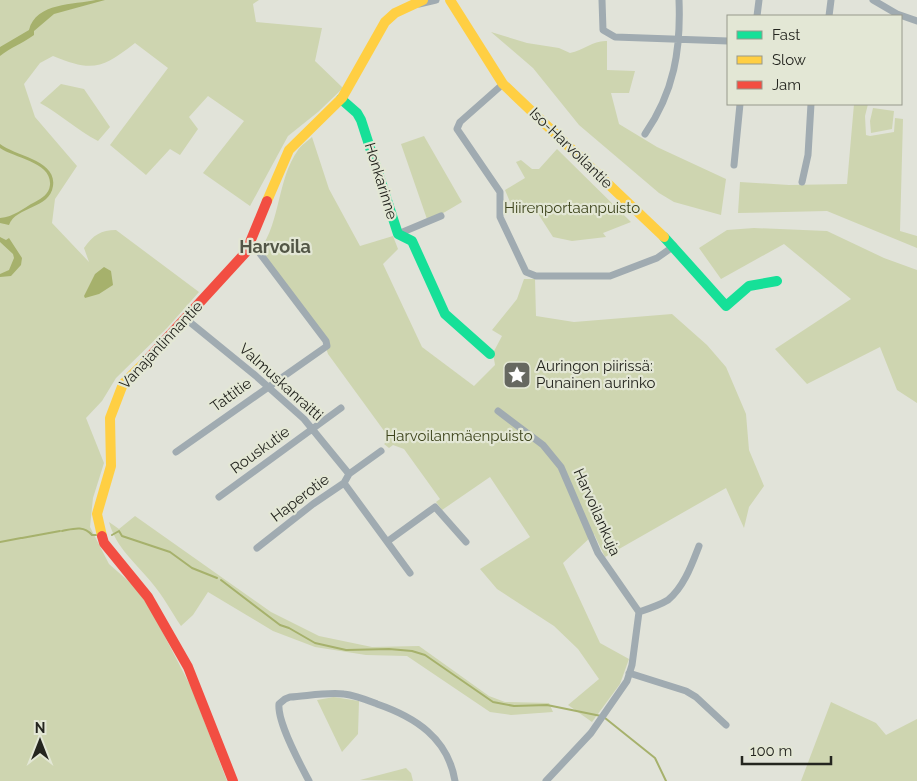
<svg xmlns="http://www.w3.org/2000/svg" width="917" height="781" viewBox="0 0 917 781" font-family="Raleway,sans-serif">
<rect width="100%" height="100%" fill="#e1e3d9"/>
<path fill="#ced5b0" d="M0,0H259L253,4L256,22L322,28L315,61L343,88L318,112L288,136L250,206L203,173L244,121L208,96L189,117L198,129L180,155L170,149L146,175L110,145L168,68L135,43C102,69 92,72 53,56L40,63L24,84L35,117L77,166L55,199L52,223L89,262L84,248C93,235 101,230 116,230L199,292L167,328L116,378L102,401L86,418L104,463L93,498L90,527L109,564L134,586L150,608L192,689L227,781H0Z
M491,32L527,43L559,48L570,53C584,50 594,40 607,41V70L635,71L629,93H611L619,124L657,147L726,179L721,215L674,202L659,193L579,125L533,68Z
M61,84L84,89L110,127L98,141C77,130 60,114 40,103Z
M854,104H868L865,116L866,135L870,136L894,132L895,118L903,119L900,231L917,236V248L827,211L738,213L740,182L789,185L847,184Z
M873,108L894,111L892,129L871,133L870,121Z
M424,136L462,202L428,222L401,144Z
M312,137L329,189L360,246L393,236L398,249L383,264L422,347L474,386L495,365L493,353L502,336L492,330L517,299L524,279H535L536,316L574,322L672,314L707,345L726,367L746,414L749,450L764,486L749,507L744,528L726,488L605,557L594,534L563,563L600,643L629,659L620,684L592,722L568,705L599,679L578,649L554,626L497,589L480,569L530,537L490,477L442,510L436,502L440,499L404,449L393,445L389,448L384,444L390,439L328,354L326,348L330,347L260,250C281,220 277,180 298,150C301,145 308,141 312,137Z
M557,149L631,222L603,233L606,237L572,241L553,237L535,209H513L505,190L525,178L516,162L521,160L532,169H539Z
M754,228L827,231L884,258L917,270V403L897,390L880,347L807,384L775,349L851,299L784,244L721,279L699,248L727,230Z
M135,516L271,612L319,636L372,647L419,646L489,696L505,702L549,703L553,712L511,715L490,712L407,656L366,655L315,647L273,631L208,592L193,615L181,626C171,611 163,596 152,583C136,563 116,548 109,522L119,529Z
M334,697L359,701L358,734L342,752L317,700Z
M831,702L876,723L886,735L917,719V781H801Z
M406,768L411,773L413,781L360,780Z"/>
<path fill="#a6b16c" d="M96,0H105L54,14L34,31V35C22,44 11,47 0,56V47L29,30C36,2 74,5 96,0Z
M0,144C15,156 57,160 53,186C50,209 16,206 9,225L0,223V218C14,217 23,208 35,202C42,198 49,194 50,185C52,162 14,158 0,148Z
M0,237L6,240L9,238L22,258L21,265L11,276L0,277V274L9,270L14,258L13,254L0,242Z
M104,267L111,271L113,285L99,294L85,298L84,296L95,274Z"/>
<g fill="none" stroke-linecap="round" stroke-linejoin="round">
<path stroke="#a6b16c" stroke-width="2" d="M62,531C73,529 83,525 92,535H99
M112,535L119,531L122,536L170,552L192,568L217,578
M22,538L60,531
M0,542L21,538
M221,580L280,625L289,628L315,643L346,650
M347,650L389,649L412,651L425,655L493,702L514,706L547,705L601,716
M605,718L655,758L666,781"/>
<path stroke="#a0abb1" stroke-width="7" d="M602,0L603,30L615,37L728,41
M873,0L897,14L917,21
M419,4L436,0
M757,16L759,0
M829,16L831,0
M503,84L460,122L457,129L500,192V217L526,272L536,276H610L657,258L674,246
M645,134C674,92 681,50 679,0
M734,165L740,104
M802,182L808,155L811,104
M398,234L441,216
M186,319L256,376L304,419L349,474
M498,411L543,445L561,467L598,553L639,612
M176,452L327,346L326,341L252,243
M344,483L410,573
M219,497L341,408
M388,541L435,507L466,542
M257,548L313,504L344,483L349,474L381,451
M629,673L686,691L696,697L726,725
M309,781C300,764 277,722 279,704L285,699L290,697C307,696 327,692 344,694C355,695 367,700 377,704C415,717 448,738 455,781
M546,781L591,733L627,681L632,665L639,612C648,609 660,605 668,600C684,587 692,564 699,546"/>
<path stroke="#16e098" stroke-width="10" d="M341,99L357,113L361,120L398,234L412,241L445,314L490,354
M664,237L726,306L749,286L777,281"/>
<path stroke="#ffcf43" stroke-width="10" d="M450,0L503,84L664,237
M267,201L289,150L342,98L385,22L395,13L423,0
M102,536L97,514L111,466L110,418L123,384L147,360"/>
<path stroke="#f24e42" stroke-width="10" d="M147,360L246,252L267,201
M102,536L104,543L148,597L188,667L233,781"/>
</g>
<defs>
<symbol id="sight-square" viewBox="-11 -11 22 22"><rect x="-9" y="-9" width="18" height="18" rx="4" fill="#666860" stroke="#e3e7d5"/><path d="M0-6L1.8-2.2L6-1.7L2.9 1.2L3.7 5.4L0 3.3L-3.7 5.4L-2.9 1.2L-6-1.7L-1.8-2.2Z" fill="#fff"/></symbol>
</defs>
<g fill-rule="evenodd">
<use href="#sight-square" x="501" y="359" width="32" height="32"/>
</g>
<g text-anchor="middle" stroke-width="4.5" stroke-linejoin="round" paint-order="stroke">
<g font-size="15" fill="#24251f" stroke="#e3e7d5">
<text transform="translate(571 148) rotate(44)" y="5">Iso-Harvoilantie</text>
<text transform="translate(381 181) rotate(73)" y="5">Honkarinne</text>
<text transform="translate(161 345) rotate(-47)" y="5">Vanajanlinnantie</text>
<text transform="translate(281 382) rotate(42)" y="5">Valmuskanraitti</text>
<text transform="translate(231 395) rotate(-36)" y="5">Tattitie</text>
<text transform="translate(260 450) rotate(-36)" y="5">Rouskutie</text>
<text transform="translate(300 498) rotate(-37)" y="5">Haperotie</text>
<text transform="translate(597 512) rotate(66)" y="5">Harvoilankuja</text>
</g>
<g font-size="15" fill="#3d441c" stroke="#e3e7d5">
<text x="572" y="213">Hiirenportaanpuisto</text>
<text x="459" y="441">Harvoilanmäenpuisto</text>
</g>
<g font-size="15" fill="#24251f" stroke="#e3e7d5" text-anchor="start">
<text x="536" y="371">Auringon piirissä:<tspan x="536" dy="17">Punainen aurinko</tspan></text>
</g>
<g font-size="18" font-weight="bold" fill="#525646" stroke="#e3e7d5">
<text x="275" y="253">Harvoila</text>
</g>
</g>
<rect x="727" y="15" width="175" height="90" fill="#e3e7d5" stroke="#97998c"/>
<rect x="737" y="31" width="25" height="8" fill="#16e098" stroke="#97998c"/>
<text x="772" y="40" font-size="15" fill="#24251f">Fast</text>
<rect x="737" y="56" width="25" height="8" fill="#ffcf43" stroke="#97998c"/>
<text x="772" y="65" font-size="15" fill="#24251f">Slow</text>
<rect x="737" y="81" width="25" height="8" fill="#f24e42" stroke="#97998c"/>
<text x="772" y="90" font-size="15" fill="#24251f">Jam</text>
<g transform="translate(40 741)" stroke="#e3e7d5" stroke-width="4" paint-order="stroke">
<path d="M0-4L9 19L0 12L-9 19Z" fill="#24251f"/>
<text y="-8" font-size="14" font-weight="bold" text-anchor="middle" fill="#24251f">N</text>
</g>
<path d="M742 756v8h89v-8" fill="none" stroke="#24251f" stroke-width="2.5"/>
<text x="750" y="756" font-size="15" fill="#24251f" stroke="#e3e7d5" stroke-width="4" paint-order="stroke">100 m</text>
</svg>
